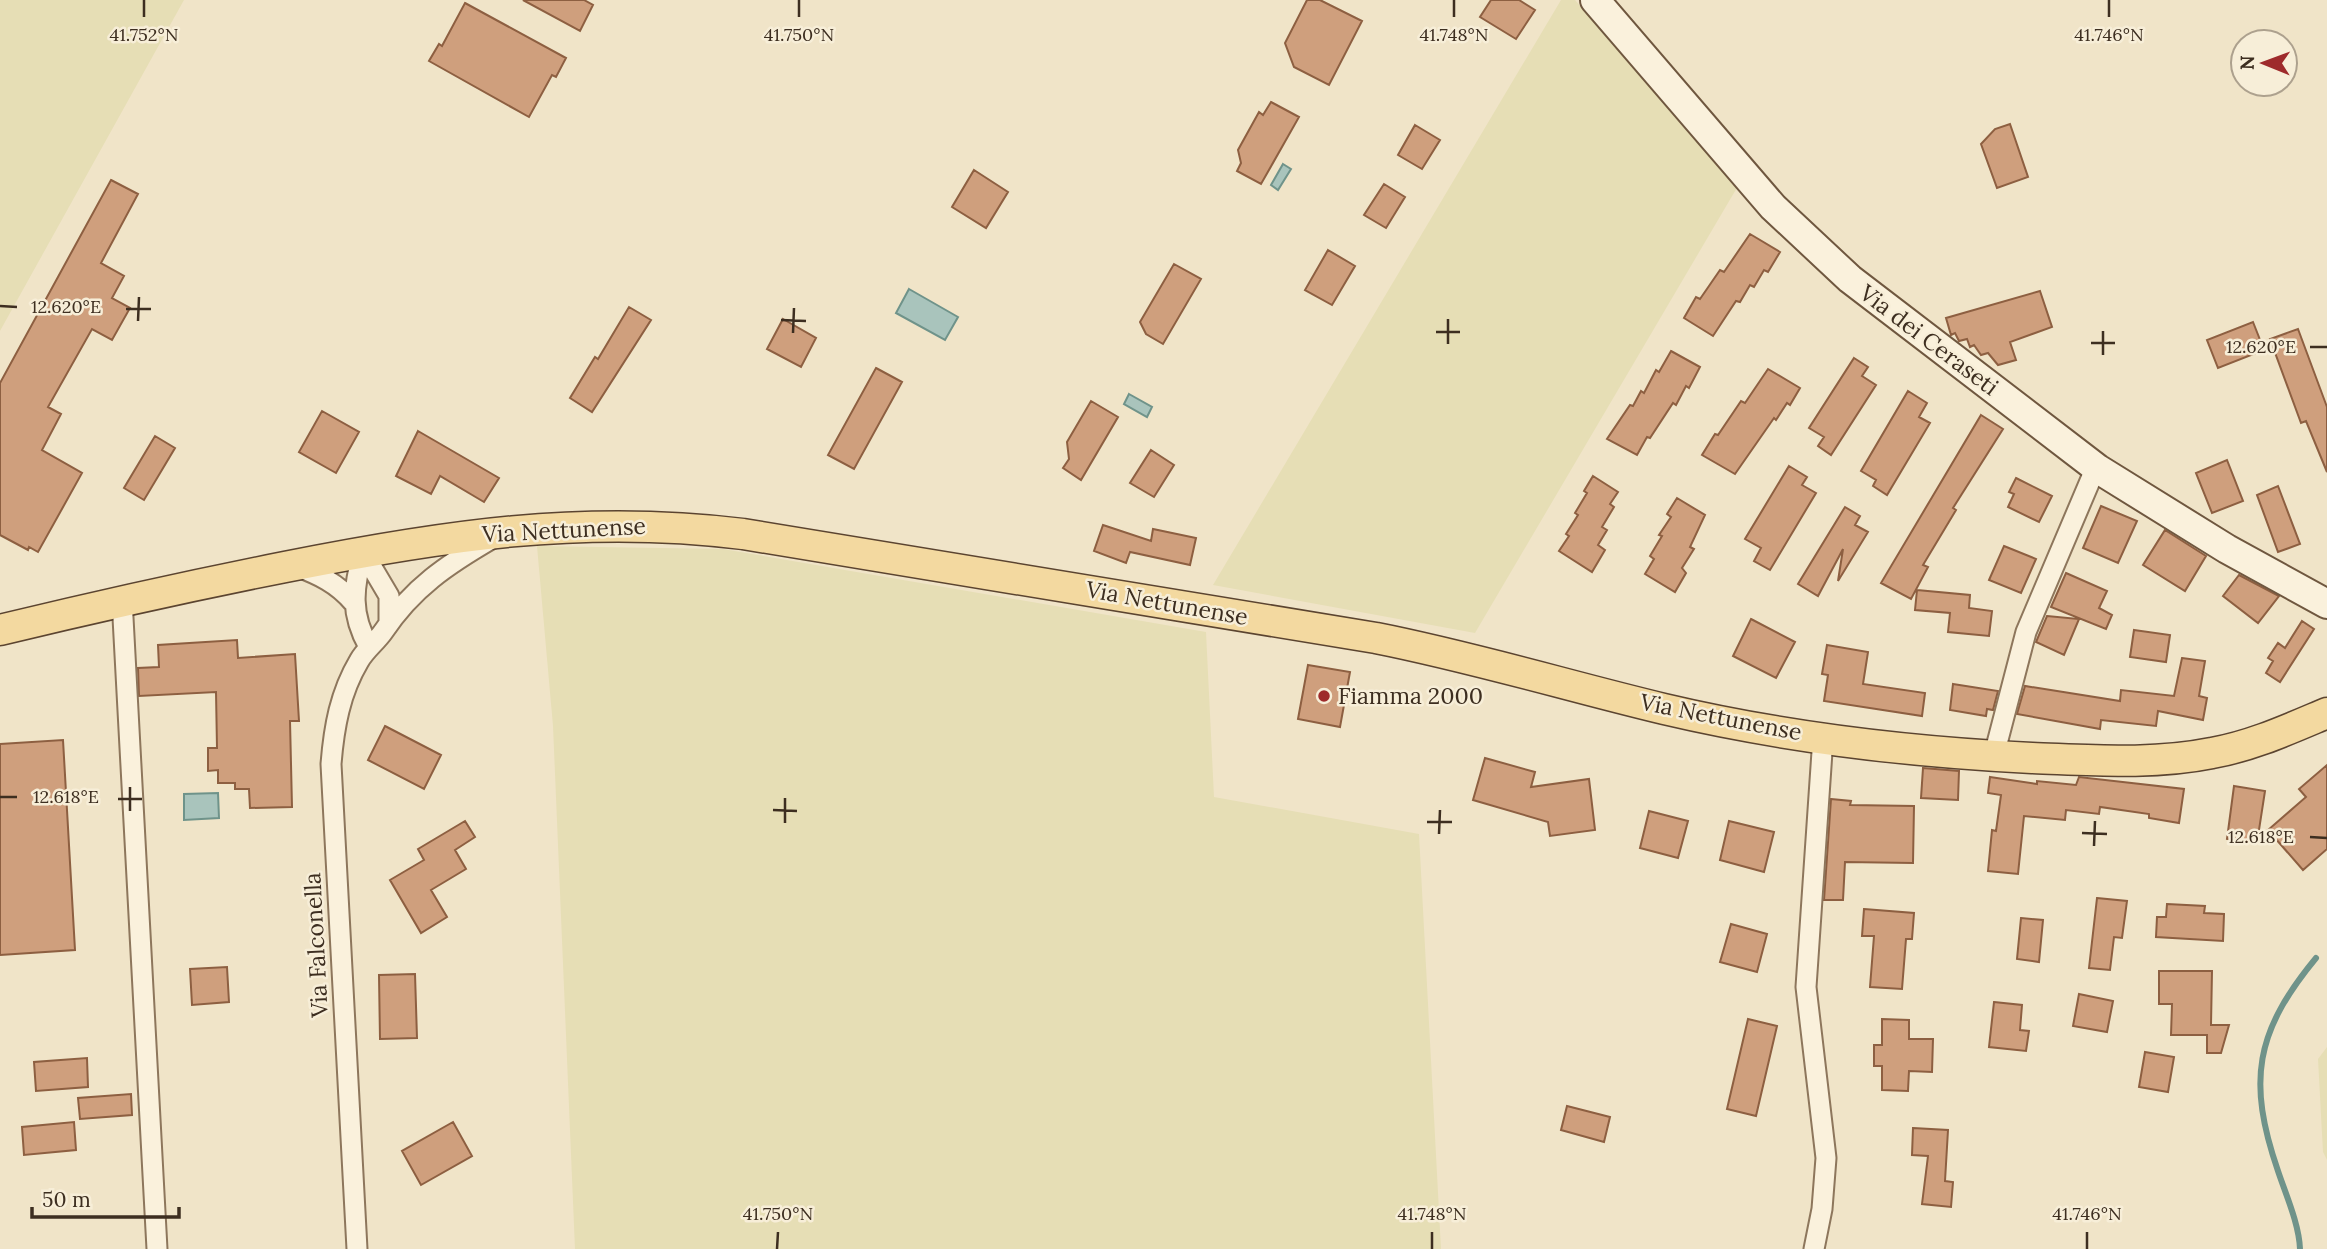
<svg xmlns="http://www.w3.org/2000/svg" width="2327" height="1249" viewBox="0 0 2327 1249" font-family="Lora,serif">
<rect width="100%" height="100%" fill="#f0e4c8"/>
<path fill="#e6deb5" d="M0,0H184L0,331Z
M1561,0H1575L1738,186L1475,633L1213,585Z
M537,546L723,549L1206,632L1214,797L1419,834L1441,1249H575L553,726Z
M2327,1047V1160L2323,1152L2318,1059Z"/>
<path fill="#a9c4bc" stroke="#6f938a" stroke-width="2" d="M1283,164L1291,169L1278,190L1271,185Z
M909,289L958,317L945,340L896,313Z
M1129,394L1152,407L1147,417L1124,404Z
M218,793L219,818L184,820V794Z"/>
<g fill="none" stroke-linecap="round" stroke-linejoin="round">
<path stroke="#6f938a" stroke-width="6" d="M2300,1249C2299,1224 2286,1195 2278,1171C2247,1081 2255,1032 2316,958"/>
</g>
<path fill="#cf9f7d" stroke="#8d5f41" stroke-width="2" d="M523,0H584L593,5L580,31Z
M1307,0H1320L1362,21L1329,85L1294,67L1285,43Z
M1491,0H1519L1535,10L1516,39L1480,17Z
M465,3L566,58L556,77L552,75L529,117L429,61L439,44L442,46Z
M1271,102L1299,117L1261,184L1237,171L1241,163L1238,150L1259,112L1263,115Z
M2010,124L2028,177L1997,188L1981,144L1995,129Z
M1415,125L1440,140L1422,169L1398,155Z
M974,170L1008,192L986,228L952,207Z
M111,180L138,194L101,263L124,276L112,298L130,308L112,340L92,329L48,407L61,414L42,450L82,473L38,552L29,547L28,550L0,535V383Z
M1384,184L1405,197L1386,228L1364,215Z
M1750,234L1780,252L1768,272L1764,270L1754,287L1750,285L1740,302L1736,301L1713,336L1684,318L1696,297L1700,299L1720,270L1724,272Z
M1328,250L1355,266L1332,305L1305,290Z
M1174,264L1201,279L1163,344L1146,334L1140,322Z
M2040,291L2052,327L2010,342L2016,360L1998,365L1988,353L1981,355L1974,345L1970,347L1967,339L1959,341L1955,333L1951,335L1946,318Z
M629,307L651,320L592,412L570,398L595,357L598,359Z
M783,319L816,338L801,367L767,349Z
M2253,322L2264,350L2218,368L2207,340Z
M2298,329L2327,407V472L2306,421L2301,423L2270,339Z
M1671,351L1700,367L1689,388L1686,386L1676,405L1673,403L1650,438L1647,437L1637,455L1607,439L1630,405L1633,406L1641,391L1644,393L1656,370L1659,372Z
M1854,358L1868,367L1862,376L1876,385L1831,455L1818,446L1824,437L1809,428Z
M876,368L902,382L854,469L828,455Z
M1768,369L1800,388L1790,405L1787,403L1776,420L1774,418L1735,474L1702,455L1715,434L1718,435L1741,401L1745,403Z
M1908,391L1927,403L1919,417L1930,423L1887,495L1873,486L1876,480L1861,471Z
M1091,401L1118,417L1081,480L1063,468L1069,459L1067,442Z
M322,411L359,432L336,473L299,452Z
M1981,415L2003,429L1953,508L1956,510L1923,565L1928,567L1911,599L1881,583Z
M418,431L499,478L484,502L440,476L431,494L396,476Z
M155,436L175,448L144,500L124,488Z
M1151,450L1174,465L1154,497L1130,483Z
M2227,460L2243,501L2212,513L2196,473Z
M1789,466L1807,477L1802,485L1816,493L1770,570L1754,561L1761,548L1745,539Z
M1593,476L1618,492L1610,504L1614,507L1602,527L1607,530L1598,545L1605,550L1592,572L1559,551L1569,536L1566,534L1578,515L1575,513L1587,493L1584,491Z
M2016,478L2052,496L2039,522L2008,507L2014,494L2009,492Z
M2278,486L2300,544L2278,552L2257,495Z
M1677,498L1705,515L1690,547L1694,549L1682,568L1686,573L1675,592L1645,574L1654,559L1650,556L1662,536L1659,535L1671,517L1667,514Z
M2101,506L2137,521L2118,563L2083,548Z
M1845,507L1860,516L1855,525L1868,532L1838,581L1843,549L1818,596L1798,584Z
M1103,525L1151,541L1153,529L1196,538L1190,565L1130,552L1126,563L1094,551Z
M2165,530L2206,556L2185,591L2143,565Z
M2004,546L2036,559L2021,593L1989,580Z
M2066,573L2107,591L2099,608L2112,615L2106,629L2051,607Z
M2239,575L2279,596L2258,623L2223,596Z
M1917,590L1970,595L1969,608L1992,611L1989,636L1948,632L1950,613L1915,610Z
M2047,616L2079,619L2064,655L2036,642Z
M1751,619L1795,642L1776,678L1733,656Z
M2302,621L2314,629L2280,682L2266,673L2273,661L2268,658L2278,643L2285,648Z
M2134,630L2170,635L2166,662L2130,657Z
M237,640L238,658L295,654L299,721H290L292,807L250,808L249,789H235V783H218V770L208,771V748H217L216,692L139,696L138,668L159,667L158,645Z
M1827,645L1868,652L1863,684L1925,693L1922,716L1824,701L1828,675L1822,674Z
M2182,658L2205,661L2199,696L2207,698L2203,720L2158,711L2156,726L2101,720L2100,729L2017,714L2025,686L2120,701L2121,690L2174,696Z
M1308,665L1350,672L1340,727L1298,719Z
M1953,684L1998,691L1993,710L1987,709L1986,716L1950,710Z
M385,726L441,755L424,789L368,760Z
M63,740L75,950L0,955V744Z
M1485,758L1535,772L1531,787L1589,779L1595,830L1550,836L1548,822L1473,800Z
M2327,765V849L2303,870L2268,830L2306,797L2299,789Z
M1923,768L1959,771L1958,800L1921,798Z
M1990,777L2037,784V781L2076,785L2079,777L2184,789L2179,823L2149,818V814L2100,807L2099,814L2066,810L2065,820L2024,816L2018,874L1988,871L1992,830L1996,831L2001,795L1988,793Z
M2234,786L2265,791L2257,843L2227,839Z
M1831,799L1851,801L1850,805L1914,806L1913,863L1845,862L1843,900H1824Z
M1649,811L1688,821L1678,858L1640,848Z
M465,821L475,837L455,850L466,869L431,890L447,917L421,933L390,880L424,860L418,849Z
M1729,821L1774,832L1764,872L1720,860Z
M2097,898L2127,901L2122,938L2114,937L2110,970L2089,968Z
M2167,904L2205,906L2204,913L2224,914L2223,941L2156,937L2157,917H2166Z
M1864,909L1914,913L1912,939H1906L1902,989L1870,987L1874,936H1862Z
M2021,918L2043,920L2039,962L2017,959Z
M1731,924L1767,934L1757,972L1720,962Z
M227,967L229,1002L192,1005L190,969Z
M2159,971H2212L2211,1025H2229L2221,1053H2207V1035H2171L2172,1004H2159Z
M415,974L417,1038L380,1039L379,975Z
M2079,994L2113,1001L2107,1032L2073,1026Z
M1994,1002L2022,1005L2020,1030L2029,1031L2026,1051L1989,1047Z
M1748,1019L1777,1026L1756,1116L1727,1109Z
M1882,1019L1909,1020V1039H1933L1932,1072L1909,1071L1908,1091L1882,1090V1066H1874V1045H1882Z
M2145,1052L2174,1057L2168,1092L2139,1087Z
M87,1058L88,1087L36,1091L34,1062Z
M131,1094L132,1115L80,1119L78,1098Z
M1567,1106L1610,1117L1604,1142L1561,1130Z
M74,1122L76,1150L24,1155L22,1127Z
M453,1122L472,1156L421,1185L402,1151Z
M1913,1128L1948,1130L1945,1181L1953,1182L1951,1207L1922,1204L1928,1156L1912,1155Z"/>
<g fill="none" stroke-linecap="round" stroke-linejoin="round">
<defs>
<path id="street" d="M363,552C353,588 350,614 369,647
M363,552L389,596V620
M296,566C319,575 337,583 353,602
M122,599L157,1249
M1994,755L2026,632L2096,467
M357,1249L331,764C334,727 340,693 359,661C365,650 376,642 383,632C412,588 448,564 493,538
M1814,1249L1822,1209L1826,1158L1806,987L1823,737"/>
<path id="secondary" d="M1595,0L1773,207L1850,279L2098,469L2227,549L2327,604"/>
<path id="primary" d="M0,630C95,607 189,586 285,567C441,536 583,514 743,534L1376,638C1473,657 1568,686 1664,709C1783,737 1910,752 2032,758C2091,760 2153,765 2212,753C2252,746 2289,729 2327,713"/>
</defs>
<use href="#street" stroke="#8d765c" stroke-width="23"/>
<use href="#secondary" stroke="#6f573f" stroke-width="32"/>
<use href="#primary" stroke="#5b4430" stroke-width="33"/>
<use href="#street" stroke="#faf1dc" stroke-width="19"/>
<use href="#secondary" stroke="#faf1dc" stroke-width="28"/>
<use href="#primary" stroke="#f3d9a0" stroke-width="30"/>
</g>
<path fill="none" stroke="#3d2e20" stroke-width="2.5" d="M144,17V0M799,17V0M1454,17V0M2109,17V0M0,306L17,307M126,309H151M781,320L806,321M138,321L139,297M1436,332H1460M793,333L794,308M2091,343H2115M1448,344V319M2310,347H2327M2103,355V331M0,797H17M118,799H142M773,810L797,811M130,811V787M1427,822H1452M785,823V798M2082,833L2107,834M1439,834L1440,810M2310,837L2327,838M2094,846L2095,821M777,1249L778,1232M1432,1249V1232M2087,1249V1232"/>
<circle fill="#9e2a2b" stroke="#f7eed8" stroke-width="2.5" cx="1324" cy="696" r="7"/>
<g text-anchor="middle" stroke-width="5" stroke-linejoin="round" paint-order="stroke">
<g font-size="23" fill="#3d2e20" stroke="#f7eed8">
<text transform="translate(1929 340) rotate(37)" y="8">Via dei Ceraseti</text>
<text transform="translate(564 530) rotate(-3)" y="8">Via Nettunense</text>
<text transform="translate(1167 603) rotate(10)" y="8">Via Nettunense</text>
<text transform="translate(1721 717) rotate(11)" y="8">Via Nettunense</text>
<text transform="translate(316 945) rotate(-93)" y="8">Via Falconella</text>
</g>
<g font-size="23" fill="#3d2e20" stroke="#f7eed8" text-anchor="start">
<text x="1338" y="704">Fiamma 2000</text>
</g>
</g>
<g font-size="18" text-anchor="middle" fill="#3d2e20" stroke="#f7eed8" stroke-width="5" stroke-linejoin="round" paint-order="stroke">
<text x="144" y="41">41.752°N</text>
<text x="799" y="41">41.750°N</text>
<text x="1454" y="41">41.748°N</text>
<text x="2109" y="41">41.746°N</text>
<text x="66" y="313">12.620°E</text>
<text x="2261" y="353">12.620°E</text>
<text x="66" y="803">12.618°E</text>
<text x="2261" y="843">12.618°E</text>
<text x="778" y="1220">41.750°N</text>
<text x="1432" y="1220">41.748°N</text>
<text x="2087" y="1220">41.746°N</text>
</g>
<g transform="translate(2264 63) rotate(271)"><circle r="33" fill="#f7eed8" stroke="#ada18e" stroke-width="2"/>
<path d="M0-5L12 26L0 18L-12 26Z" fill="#9e2a2b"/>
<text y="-10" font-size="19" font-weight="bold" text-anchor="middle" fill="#3d2e20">N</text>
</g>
<path d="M32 1207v10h147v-10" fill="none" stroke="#3d2e20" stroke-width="3.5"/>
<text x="42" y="1207" font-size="21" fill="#3d2e20" stroke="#f7eed8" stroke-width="5" paint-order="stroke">50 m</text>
</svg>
